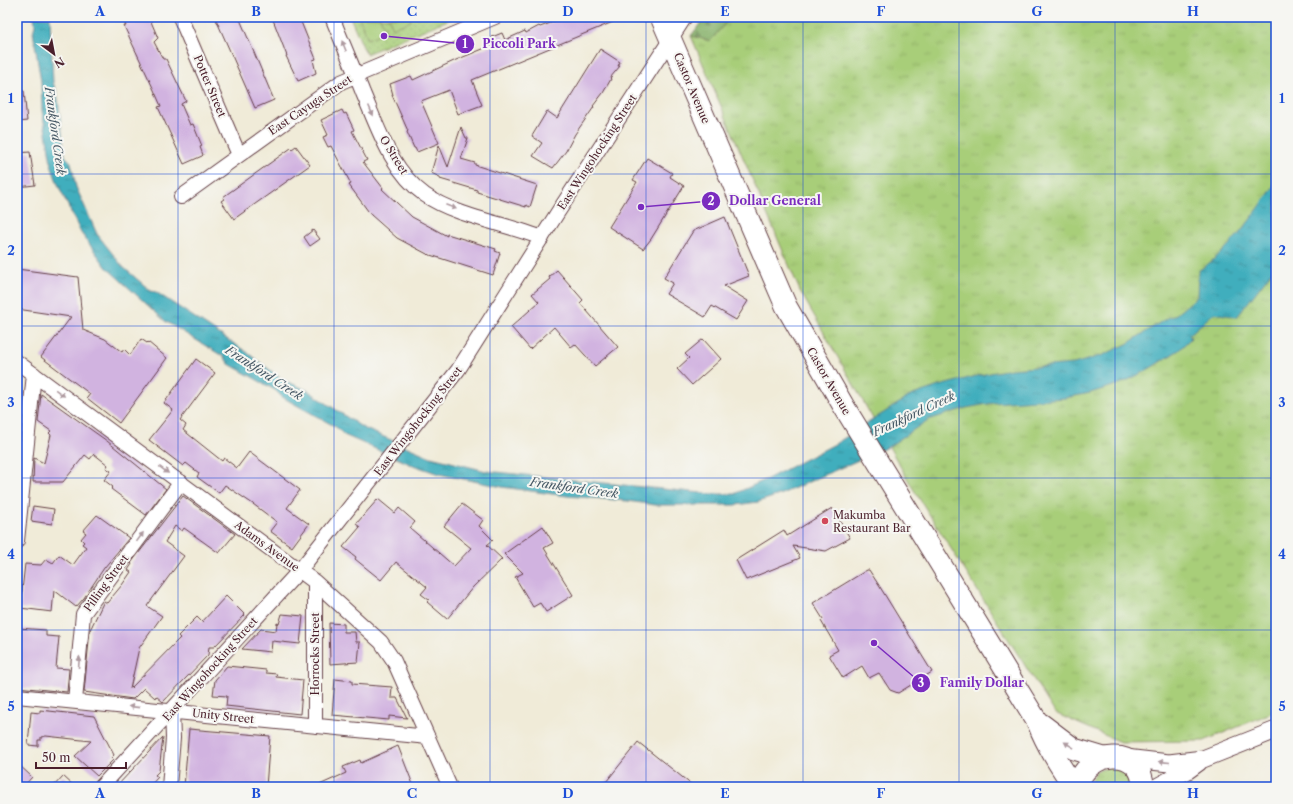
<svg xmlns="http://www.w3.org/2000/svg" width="1293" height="804" viewBox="0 0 1293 804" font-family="'Libre Caslon Text',serif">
<defs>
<pattern id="grass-tufts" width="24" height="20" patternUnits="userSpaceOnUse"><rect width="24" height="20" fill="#a8ce79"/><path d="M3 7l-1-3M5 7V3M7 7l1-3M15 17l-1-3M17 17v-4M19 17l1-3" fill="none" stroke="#92b069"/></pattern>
<pattern id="forest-firs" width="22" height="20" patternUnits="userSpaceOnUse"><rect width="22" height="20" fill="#86b169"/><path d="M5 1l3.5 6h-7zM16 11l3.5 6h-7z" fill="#708f57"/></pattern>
<pattern id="park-dots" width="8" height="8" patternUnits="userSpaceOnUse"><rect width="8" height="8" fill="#a8ce79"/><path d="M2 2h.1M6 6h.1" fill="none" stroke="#92b069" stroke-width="1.8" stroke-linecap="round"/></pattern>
<pattern id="water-ripples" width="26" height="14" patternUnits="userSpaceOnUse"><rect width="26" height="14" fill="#40aebd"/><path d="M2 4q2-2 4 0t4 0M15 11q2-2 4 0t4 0" fill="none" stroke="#388d9a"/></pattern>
</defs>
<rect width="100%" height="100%" fill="#f6f6f2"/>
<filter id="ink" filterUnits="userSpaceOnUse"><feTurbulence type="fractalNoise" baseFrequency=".025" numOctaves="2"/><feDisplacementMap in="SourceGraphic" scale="8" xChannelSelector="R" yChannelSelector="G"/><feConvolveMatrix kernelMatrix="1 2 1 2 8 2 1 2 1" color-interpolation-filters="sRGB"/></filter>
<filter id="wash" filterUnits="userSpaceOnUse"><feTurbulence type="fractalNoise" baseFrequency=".012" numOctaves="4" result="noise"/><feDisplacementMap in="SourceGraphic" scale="16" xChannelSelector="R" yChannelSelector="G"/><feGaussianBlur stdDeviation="0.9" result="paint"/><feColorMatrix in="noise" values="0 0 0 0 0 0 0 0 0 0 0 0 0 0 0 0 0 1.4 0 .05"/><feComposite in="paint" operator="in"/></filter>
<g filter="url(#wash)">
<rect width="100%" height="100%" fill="#f0ebd8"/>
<path fill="url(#grass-tufts)" stroke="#797652" d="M707,17H1276V711L1204,741L1120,742L1055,713L912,487L800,291L691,36Z
M1118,765L1131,774L1135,787H1089L1096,771Z"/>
<path fill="url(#forest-firs)" stroke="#68684a" d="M705,17H731L710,41L691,36Z"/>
<path fill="url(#park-dots)" stroke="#797652" d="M350,17H455L366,54Z"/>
<path fill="#a8ce79" stroke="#797652" d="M359,17H380L386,31L368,39Z
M388,17H410L411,21L393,28Z"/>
<path fill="url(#water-ripples)" stroke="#456674" d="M34,17H50L53,83L57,92L65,156L71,162L76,187L97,234L123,267L151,291L156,292L245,351L283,380L307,390L363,428L431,457L486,471L712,494H734L767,479L835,444L910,396L939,386L980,375L1011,369L1074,364L1103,355L1127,344L1167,318L1174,316L1197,297L1198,271C1231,250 1254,215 1276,183V266L1237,317L1214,313L1189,335L1191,338L1179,350L1144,372L1120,384L1090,393L1065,398L993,403L966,408L928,420L888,447L779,495L758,502L735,505H655L628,501L567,496L502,487L439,474L410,464L344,435L336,427L282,397L275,390L229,364L224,357L165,321L107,268L81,233L59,187L52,168L42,110L41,82L33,32L35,25Z"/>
<g id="blocks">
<path fill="#d1b3e0" d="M122,17H149L158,38L154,42L163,59H166L186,101L181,104L190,125L193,124L202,146L200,147L203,155L202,156L184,164L158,107L161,106L154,90L124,26H126Z
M215,17H239L274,100L255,108Z
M272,17H299L316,59L313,60L316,73L298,81L286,56H287Z
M558,17H625L472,80L482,105L458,114L449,90L421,101L439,143L417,152L415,148H414L407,132L408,131L392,95H393L390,84L411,76L413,80L456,60L495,44L492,37L502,33L505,40L525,31L526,33L539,26L540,27L548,24L559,19Z
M600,49L620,62L618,66H620L610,78L611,79L603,93L593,106L594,107L575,134L566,151L553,168L533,156L542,143L532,136L547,111L557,118Z
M17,91H24L27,121L17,122Z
M342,110L344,114L346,113L354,130L352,131L367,160L363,162L383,188L382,189L412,217L447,236V234L496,249L495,251L500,253L493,275L427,254L397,238L371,215L349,185L351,184L331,146L328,147L323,137L328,135L321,120Z
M461,127L466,138H468L461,159L475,163V165L537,185L530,207L526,205V207L477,192V190L440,179V177L431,173L439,145L448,167Z
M296,146L310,165L234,219L221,201L224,199L223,197L291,148L292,149Z
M30,152L35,185L18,187L17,153Z
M647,158L672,173L670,177L684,186L651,239L643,249L609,227L637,182L633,180Z
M725,217L749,276L724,286L748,301L736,320L712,306L705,317L666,294L673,283L664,278L693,231Z
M313,230L320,239L310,246L304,237Z
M17,269L78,277L83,330L105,339L122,352L124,349L130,355L141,339L147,343L148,342L167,358L119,423L87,398L90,394L41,357L71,317L17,309Z
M557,270L583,300L580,303L618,347L595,366L575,344L571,347L554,327L530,349L511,327L539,302L532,294L550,279L549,277Z
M703,339L721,359L692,385L677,369L689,358L685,354Z
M196,359L215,373L180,420L186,425L183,430L222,461L224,458L237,468L249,452L300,490L287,508L309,524L292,547L270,531L277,522L253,504L225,485L219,493L197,477L199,473L186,463L183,466L149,440L173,410L164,403Z
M41,394L107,441L166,489L146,515L111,489L113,487L104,480L111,471L106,468L108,465L94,454L90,459L85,455L63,482H33L34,458L44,463L51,435L49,433L51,431L38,422Z
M183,496L235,534L219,553L184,528L182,531L175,526L165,542L184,556L147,606L162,616L139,648L130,689L180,638L178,636L197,617L202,622L226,596L245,615L214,647H209L208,655L163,702L156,696L155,698L144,688L133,699L84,692L90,630L104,601L107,603L122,585L131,572L128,570L132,564L131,563Z
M378,499L395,513L399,508L415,522L410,528L454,566L471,548L444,526L462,504L483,520L479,526L493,540L487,545L502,559L473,587L447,619L427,602L429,600L421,594L427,587L396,562L381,580L355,559L356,557L343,547L360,527L356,524Z
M33,506L54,509L52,524L31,521Z
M832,508L850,538L826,551L793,546L800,558L746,580L736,560L784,530L787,536Z
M97,515L129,538L104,568L84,598L76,607L54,590L52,612L20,608L25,564L41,565L46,559L53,563L59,555L73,565L86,547L82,544L84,542L81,539L86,533L83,531Z
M543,526L553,543L544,548L573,595L546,612L540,603L533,607L515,577L523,573L504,554Z
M867,570H869L880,587L932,672L898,693L890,690L879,673L869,678L862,666L843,678L829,655L838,650L821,621L823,619L813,603Z
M282,614L303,616L300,644L272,641L271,652L242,649L261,629L276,631L277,623L279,624Z
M329,623L344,624V632H355L356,642H360L358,662L330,664Z
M19,628L46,630V636L59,637L56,668L69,669L67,692L17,687Z
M227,666L266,670V673L277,674L276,677L303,680L300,714L226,706L227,696L213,695L215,680Z
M335,679L352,681V684L392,687L391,698H397L407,718L389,716V720L332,715Z
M40,710L94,716L114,755L111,758L113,760L97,776L75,756L91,741L46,736L41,737V740H38V746L28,745L31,712L40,713Z
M189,729L270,736L266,787H184Z
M163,737L159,771L155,775L158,777L149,787H116Z
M638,742L682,777L694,787H602Z
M398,746L414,787H315L346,773L343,767L360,760L361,763Z
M17,763L32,777L23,787L17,781Z
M63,776L75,787H53Z"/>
</g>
</g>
<g filter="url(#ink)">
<use href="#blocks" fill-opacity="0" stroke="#633e45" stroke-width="1"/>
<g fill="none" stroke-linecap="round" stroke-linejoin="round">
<defs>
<path id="minor" d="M180,17L239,155
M332,17C342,42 353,67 363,93C378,128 392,172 425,195C455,216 507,224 542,238
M181,197L341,82L495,17
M17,362L315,582L381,642L394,661L450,787
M17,541L34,374
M17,696L428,737
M75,701L83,614L181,482
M315,726V582
M101,787L300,570L458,370L558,212L685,17
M169,787L173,738L172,711"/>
<path id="tertiary" d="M1125,758L1169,763L1203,759L1276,730
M1157,787L1188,770L1199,762"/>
<path id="primary" d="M661,17L786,306L843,405L1038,723C1047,746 1060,766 1074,787
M1041,724L1074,749L1104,758
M1077,787C1086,749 1143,745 1143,787"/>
</defs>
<use href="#minor" stroke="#633e45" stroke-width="16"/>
<use href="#tertiary" stroke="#633e45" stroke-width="19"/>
<use href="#primary" stroke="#633e45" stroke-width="23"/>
<use href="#minor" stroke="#fff" stroke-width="14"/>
<use href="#tertiary" stroke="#fff" stroke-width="17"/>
<use href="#primary" stroke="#fff" stroke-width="21"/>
</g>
<defs><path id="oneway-solid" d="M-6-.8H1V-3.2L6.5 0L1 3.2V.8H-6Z"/></defs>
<g fill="#ae9aa0">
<use href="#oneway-solid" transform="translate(344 46) rotate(-112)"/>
<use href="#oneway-solid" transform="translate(371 111) rotate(67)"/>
<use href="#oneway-solid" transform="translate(451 207) rotate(21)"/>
<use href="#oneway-solid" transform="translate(60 393) rotate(36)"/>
<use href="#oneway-solid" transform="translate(164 470) rotate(36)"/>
<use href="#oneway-solid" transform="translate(140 537) rotate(-54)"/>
<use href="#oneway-solid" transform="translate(79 662) rotate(-85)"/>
<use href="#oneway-solid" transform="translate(134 707) rotate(-174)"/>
<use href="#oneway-solid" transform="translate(1069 745) rotate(-148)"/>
<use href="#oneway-solid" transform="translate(1164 762) rotate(-175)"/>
</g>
</g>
<path fill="none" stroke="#1d4ed8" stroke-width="1" stroke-opacity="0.55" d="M178,17V787M334,17V787M490,17V787M646,17V787M803,17V787M959,17V787M1115,17V787M17,174H1276M17,326H1276M17,478H1276M17,630H1276"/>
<circle fill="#d1495b" stroke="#f6f6f2" stroke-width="1.5" cx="825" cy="521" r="4"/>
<g text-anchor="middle" stroke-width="4" stroke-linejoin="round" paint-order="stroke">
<g font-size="11" fill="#4a1f2b" stroke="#f6f6f2">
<text transform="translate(210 86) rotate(67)" y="4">Potter Street</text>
<text transform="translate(692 88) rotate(67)" y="4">Castor Avenue</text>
<text transform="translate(310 105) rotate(-34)" y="4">East Cayuga Street</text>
<text transform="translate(597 152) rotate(-57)" y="4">East Wingohocking Street</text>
<text transform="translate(394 155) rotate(58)" y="4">O Street</text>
<text transform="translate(829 381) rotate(60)" y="4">Castor Avenue</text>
<text transform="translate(418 421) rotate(-52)" y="4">East Wingohocking Street</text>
<text transform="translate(267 546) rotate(36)" y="4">Adams Avenue</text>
<text transform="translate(106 583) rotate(-54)" y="4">Pilling Street</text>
<text transform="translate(315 654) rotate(-90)" y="4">Horrocks Street</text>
<text transform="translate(210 669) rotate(-48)" y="4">East Wingohocking Street</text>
<text transform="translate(223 716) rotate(6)" y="4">Unity Street</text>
</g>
<g font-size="11" fill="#4a1f2b" stroke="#f6f6f2" text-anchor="start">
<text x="833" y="519">Makumba<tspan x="833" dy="13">Restaurant Bar</tspan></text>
</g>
<g font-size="12" font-style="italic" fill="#465865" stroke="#f6f6f2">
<text transform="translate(55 131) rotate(82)" y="4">Frankford Creek</text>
<text transform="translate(264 373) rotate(33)" y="4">Frankford Creek</text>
<text transform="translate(914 414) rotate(-25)" y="4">Frankford Creek</text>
<text transform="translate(574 488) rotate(8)" y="4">Frankford Creek</text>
</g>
</g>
<path fill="none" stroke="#7b2cbf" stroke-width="1.5" d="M384 36L465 44M641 207L711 201M874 643L921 683"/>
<g fill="#7b2cbf" stroke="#f6f6f2" stroke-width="1.5">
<circle cx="384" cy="36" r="4"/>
<circle cx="641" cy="207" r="4"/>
<circle cx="874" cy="643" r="4"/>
<circle cx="465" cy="44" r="10"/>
<circle cx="711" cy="201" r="10"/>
<circle cx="921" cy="683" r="10"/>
</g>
<g font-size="12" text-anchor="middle" font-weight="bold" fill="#fff">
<text x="465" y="48">1</text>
<text x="711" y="205">2</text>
<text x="921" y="687">3</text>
</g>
<g font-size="12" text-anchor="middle" font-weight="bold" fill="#7b2cbf" stroke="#f6f6f2" stroke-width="4" stroke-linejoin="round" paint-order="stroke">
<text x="519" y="48">Piccoli Park</text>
<text x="775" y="205">Dollar General</text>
<text x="982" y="687">Family Dollar</text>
</g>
<rect width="1293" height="804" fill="none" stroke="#f6f6f2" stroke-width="44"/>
<g transform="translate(54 54) rotate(148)" stroke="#f6f6f2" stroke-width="3" paint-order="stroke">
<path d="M0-3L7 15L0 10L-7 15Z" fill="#4a1f2b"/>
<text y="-6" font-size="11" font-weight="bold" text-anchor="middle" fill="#4a1f2b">N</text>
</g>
<path d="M36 762v6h90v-6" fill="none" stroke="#4a1f2b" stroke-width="2"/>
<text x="42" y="762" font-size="12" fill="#4a1f2b" stroke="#f6f6f2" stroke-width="3" paint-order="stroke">50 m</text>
<rect x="22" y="22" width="1249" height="760" fill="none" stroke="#1d4ed8" stroke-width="1.5"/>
<g font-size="13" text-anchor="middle" font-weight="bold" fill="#1d4ed8">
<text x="100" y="16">A</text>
<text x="256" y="16">B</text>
<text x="412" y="16">C</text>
<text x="568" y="16">D</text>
<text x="725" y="16">E</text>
<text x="881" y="16">F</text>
<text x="1037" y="16">G</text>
<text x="1193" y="16">H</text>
<text x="11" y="103">1</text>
<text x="1282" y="103">1</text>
<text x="11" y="255">2</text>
<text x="1282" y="255">2</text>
<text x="11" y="407">3</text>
<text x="1282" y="407">3</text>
<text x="11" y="559">4</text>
<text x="1282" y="559">4</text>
<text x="11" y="711">5</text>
<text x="1282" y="711">5</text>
<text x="100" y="798">A</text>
<text x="256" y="798">B</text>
<text x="412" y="798">C</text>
<text x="568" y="798">D</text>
<text x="725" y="798">E</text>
<text x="881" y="798">F</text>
<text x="1037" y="798">G</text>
<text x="1193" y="798">H</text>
</g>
</svg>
